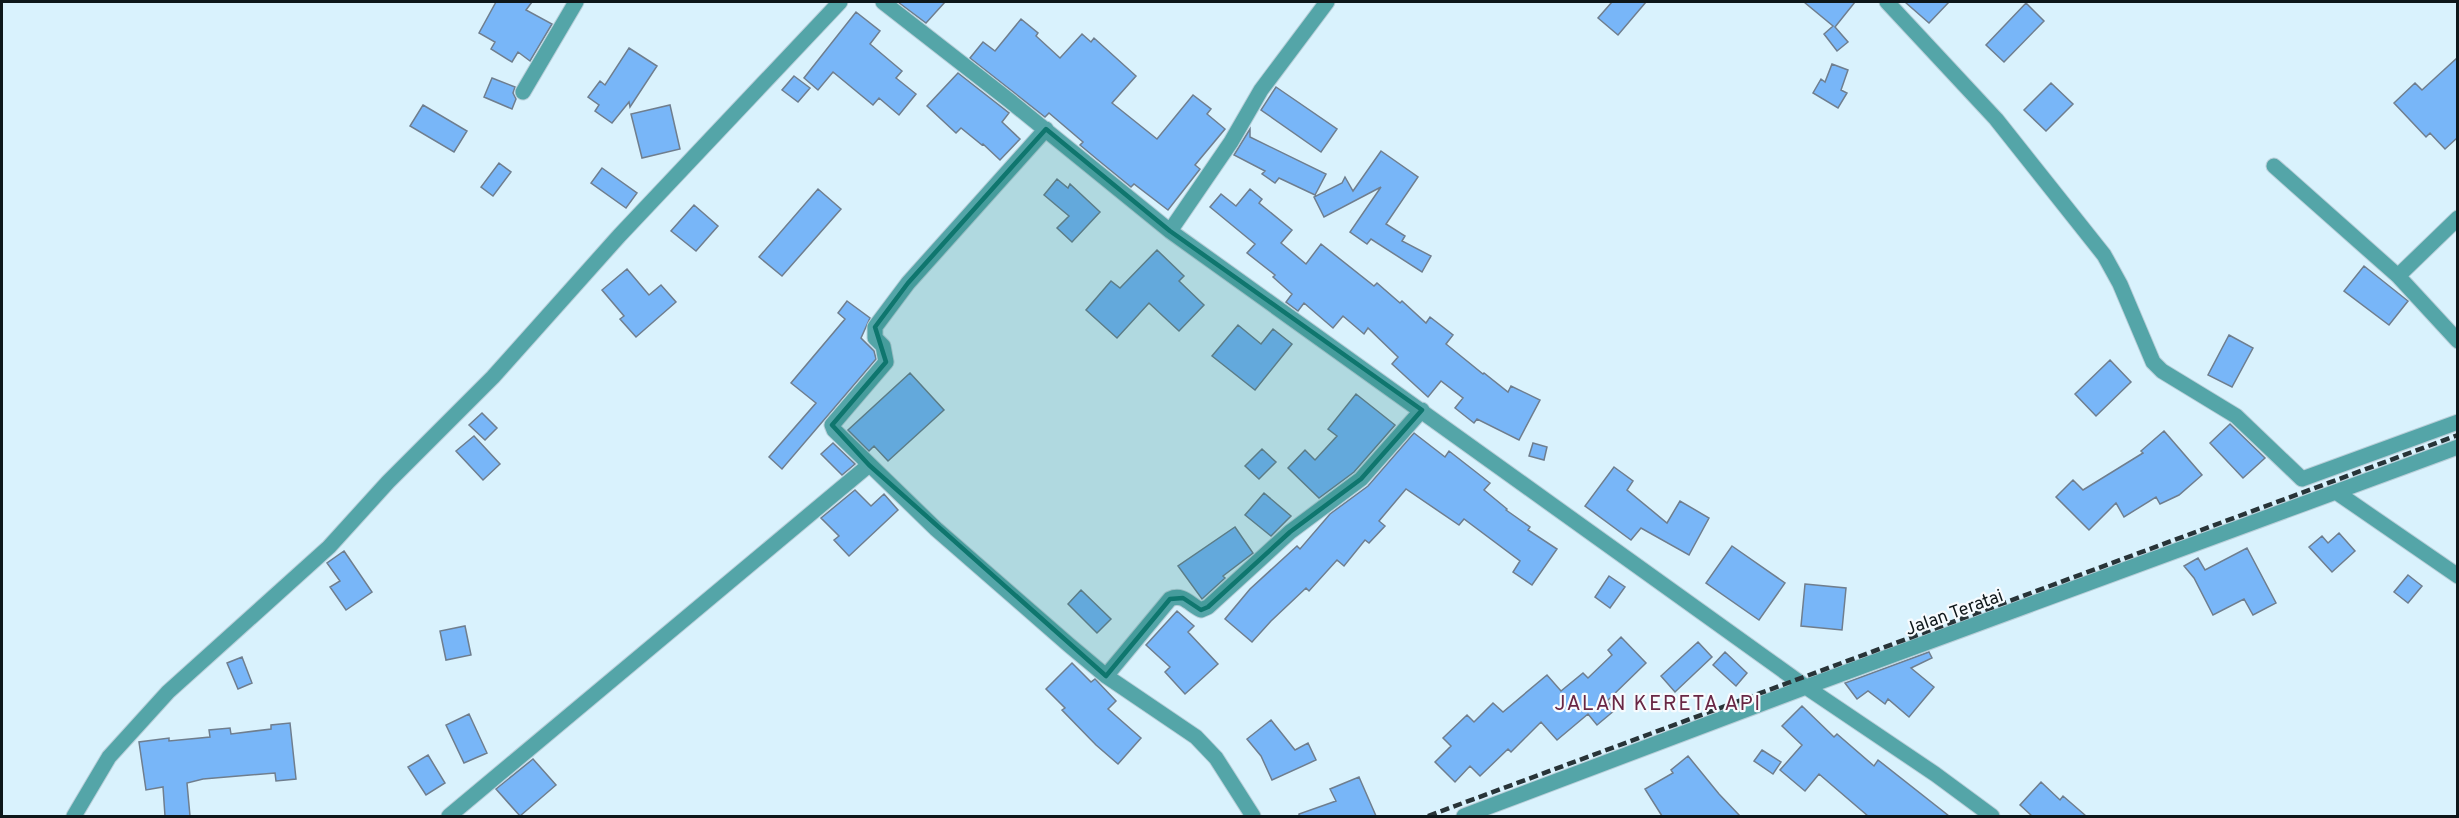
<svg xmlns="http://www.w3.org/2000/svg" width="2459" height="818" viewBox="0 0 2459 818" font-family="Overpass,sans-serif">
<rect width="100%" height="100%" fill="#d9f2fd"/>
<path fill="#78b6f8" stroke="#6f7e8e" stroke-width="1.5" d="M496,2H532L526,10L552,24L530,61L518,52L512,62L491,49L495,42L479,33Z
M898,2H945L926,23Z
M1612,2H1646L1618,35L1598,18Z
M1804,2H1855L1835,27L1848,42L1837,51L1824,34L1833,26Z
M1905,2H1949L1929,23Z
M2026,3L2044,21L2004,62L1986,45Z
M856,12L880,31L870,44L902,71L896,78L916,94L899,115L879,98L873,105L833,72L818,90L804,78Z
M1021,19L1038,33L1036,36L1060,58L1082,34L1091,42L1094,38L1136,76L1112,103L1157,139L1193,95L1211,109L1207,114L1225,129L1195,165L1200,169L1168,210L1134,184L1131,187L1098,160L1080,145L1083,142L1049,113L1045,117L970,58L983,42L995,51Z
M629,48L657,66L630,107L629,102L612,123L595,111L599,105L588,97L600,81L605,85Z
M2457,58V138L2445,149L2430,133L2426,137L2394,103L2415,83L2422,90Z
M1832,64L1848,70L1841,90L1847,93L1838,108L1813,93L1821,79L1825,82Z
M958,73L1009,113L1002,122L1020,139L1000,160L983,144L982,145L961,128L956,133L927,106Z
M794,76L810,88L798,102L782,90Z
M492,78L515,87L513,93L516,99L512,109L484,97Z
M2051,83L2073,104L2046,131L2024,110Z
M1276,87L1337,129L1321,152L1261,110Z
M423,105L467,131L454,152L410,126Z
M670,105L680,149L642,158L631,114Z
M1250,129V137L1326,174L1315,195L1279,178L1275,183L1262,174L1265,171L1234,155Z
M1381,151L1418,177L1386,224L1405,236L1402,241L1431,256L1422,272L1371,239L1367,244L1350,232L1381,187L1324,217L1314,197L1342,183L1345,177L1353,191Z
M499,163L511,172L493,196L481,187Z
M602,168L637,193L626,208L591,183Z
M1057,179L1068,188L1070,184L1100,212L1072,242L1057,228L1069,216L1044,195Z
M818,189L841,209L782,276L759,257Z
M1250,189L1262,199L1259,203L1292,230L1281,243L1306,264L1321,244L1374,286L1377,283L1400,303L1402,301L1426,323L1430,317L1453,335L1446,344L1483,374L1484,373L1508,392L1511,386L1540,400L1519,440L1477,419L1474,423L1455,408L1463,398L1441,381L1428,397L1392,364L1398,357L1368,328L1364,334L1343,316L1333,328L1304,303L1298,311L1286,302L1292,294L1273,277L1275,275L1247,253L1255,244L1210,207L1221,194L1236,206Z
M694,205L718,226L696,251L671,231Z
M1157,250L1184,276L1179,281L1204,305L1179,331L1149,303L1117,338L1086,310L1111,281L1120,288Z
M2364,266L2408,301L2389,325L2344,291Z
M627,269L649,295L661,285L676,302L636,337L620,319L624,316L602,290Z
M847,301L870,318L861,338L874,351L876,359L782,469L769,457L816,403L791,383L845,319L838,313Z
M1238,325L1261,344L1273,329L1292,344L1255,390L1212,356Z
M2229,335L2253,348L2232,387L2208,375Z
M2110,360L2131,382L2096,416L2075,394Z
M910,373L944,410L888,461L874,446L869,451L848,430Z
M1356,394L1395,425L1354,472L1319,498L1288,468L1305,450L1315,460L1337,436L1328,429Z
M482,413L497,428L485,440L469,425Z
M2230,424L2265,458L2243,478L2210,443Z
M2164,431L2202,475L2179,495L2160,504L2156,497L2124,517L2116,503L2089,530L2056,497L2073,480L2083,490L2143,453L2141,451Z
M1414,433L1445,457L1449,451L1490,483L1484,490L1507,509L1506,510L1530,527L1528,530L1557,549L1532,585L1513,572L1520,561L1464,519L1459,525L1406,489L1379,521L1385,526L1369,543L1365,540L1344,566L1337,560L1309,591L1306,588L1271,621L1252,642L1225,619L1250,589L1297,546L1300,549L1330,514L1368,486Z
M474,436L500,464L483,480L456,451Z
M833,443L855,464L842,475L821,454Z
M1533,443L1547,447L1544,460L1529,456Z
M1262,449L1276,462L1259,479L1245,466Z
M1614,467L1633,481L1627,490L1667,523L1680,501L1709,518L1689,555L1641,528L1631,540L1585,506Z
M855,490L871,506L884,494L898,510L849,556L834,540L839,536L821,518Z
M1264,493L1291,516L1271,536L1245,515Z
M1235,527L1253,553L1223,576L1225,578L1202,599L1178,566Z
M2339,533L2355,551L2332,572L2309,547L2322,536L2328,543Z
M1732,546L1785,583L1759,620L1706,583Z
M2247,548L2276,603L2253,615L2244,599L2213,615L2194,578L2184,566L2198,558L2205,570Z
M344,551L372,592L346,610L330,587L340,581L327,563Z
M2408,575L2422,586L2408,603L2394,592Z
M1609,576L1625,587L1610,608L1595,597Z
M1805,584L1846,588L1842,630L1801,626Z
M1081,590L1111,619L1097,633L1068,604Z
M1177,611L1194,626L1188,632L1218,664L1185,694L1165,672L1170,667L1146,645Z
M465,626L471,655L446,660L440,631Z
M1621,637L1646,663L1607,701L1615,710L1597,725L1588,714L1557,740L1541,722L1511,752L1508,749L1480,776L1470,766L1455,782L1435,762L1451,746L1443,738L1467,715L1474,722L1493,703L1503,712L1547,675L1561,691L1583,673L1588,678L1612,655L1608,650Z
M1698,642L1712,657L1675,692L1661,676Z
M1725,652L1747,673L1736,686L1713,665Z
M1929,652L1932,658L1911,668L1934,687L1909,717L1888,699L1885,704L1868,691L1857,699L1845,683Z
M242,657L252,683L238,689L227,663Z
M1072,663L1091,682L1095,679L1097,681L1116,701L1108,709L1141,738L1118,764L1096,745L1062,710L1065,708L1046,689Z
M1802,706L1834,737L1837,734L1874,766L1878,760L1949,816H1868L1819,774L1805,791L1780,770L1802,745L1782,726Z
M469,714L487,753L464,763L446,725Z
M1271,720L1295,750L1308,743L1316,760L1272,780L1261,756L1247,739Z
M290,723L296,779L276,781L275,773L203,779L187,783L190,816H165L163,787L146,790L139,742L169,738V741L210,737L209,730L230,728L231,734L271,729V725Z
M1762,750L1781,762L1773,774L1754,761Z
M428,755L445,783L426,795L408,767Z
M1688,756L1719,794L1740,816H1662L1645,789L1673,773L1671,770Z
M533,759L556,785L520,816L496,789Z
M1359,777L1376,816H1299V814L1336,801L1330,789Z
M2041,782L2060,800L2063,796L2086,816H2032L2020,805Z"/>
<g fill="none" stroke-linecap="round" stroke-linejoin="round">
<defs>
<path id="minor" d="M883,2L1010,101L1170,231L1806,687L1935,774L1992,816
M1887,2L1996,119L2104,255L2120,284L2153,362L2162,371L2236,416L2302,479L2458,422
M523,92L576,2
M1046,129L908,283L875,327V338L883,346L886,362L832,425L834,430L936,529L1069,645L1106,676L1196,737L1216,758L1253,816
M2274,166L2398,276L2458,341
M1170,231L1231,142L1261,90L1327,2
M2398,276L2458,218
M2336,492L2458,576
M1106,676L1170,599C1183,593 1190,605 1201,610L1208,607L1290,532L1361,479L1422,410
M74,816L109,757L168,692L329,547L388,482L493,377L619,236L840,2
M449,816L869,465
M1464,816L1806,687L2458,447"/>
</defs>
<use href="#minor" stroke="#b9cfd9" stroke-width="17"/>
<use href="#minor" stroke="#54a5a8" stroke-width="15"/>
<path stroke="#283438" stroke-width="4.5" stroke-dasharray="9 4.5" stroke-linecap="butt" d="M1428,816L2458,435"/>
</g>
<path fill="#0f766e" fill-opacity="0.2" stroke="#0f766e" stroke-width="4.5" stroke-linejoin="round" d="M1046,129L1170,231L1422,410L1361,479L1290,532L1208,607L1201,610L1183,598L1170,599L1106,676L869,465L832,425L886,362L875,327L908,283Z"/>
<g text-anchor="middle" stroke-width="4.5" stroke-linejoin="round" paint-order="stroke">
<g font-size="18" fill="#0e171a" stroke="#f7fbfe">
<text transform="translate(1954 612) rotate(-20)" y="6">Jalan Teratai</text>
</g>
<g font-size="21" letter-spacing="1.5" fill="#692745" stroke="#f7fbfe">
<text x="1658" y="710">JALAN KERETA API</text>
</g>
</g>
<rect width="2459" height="818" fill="none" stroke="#0e171a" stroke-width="6"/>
</svg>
